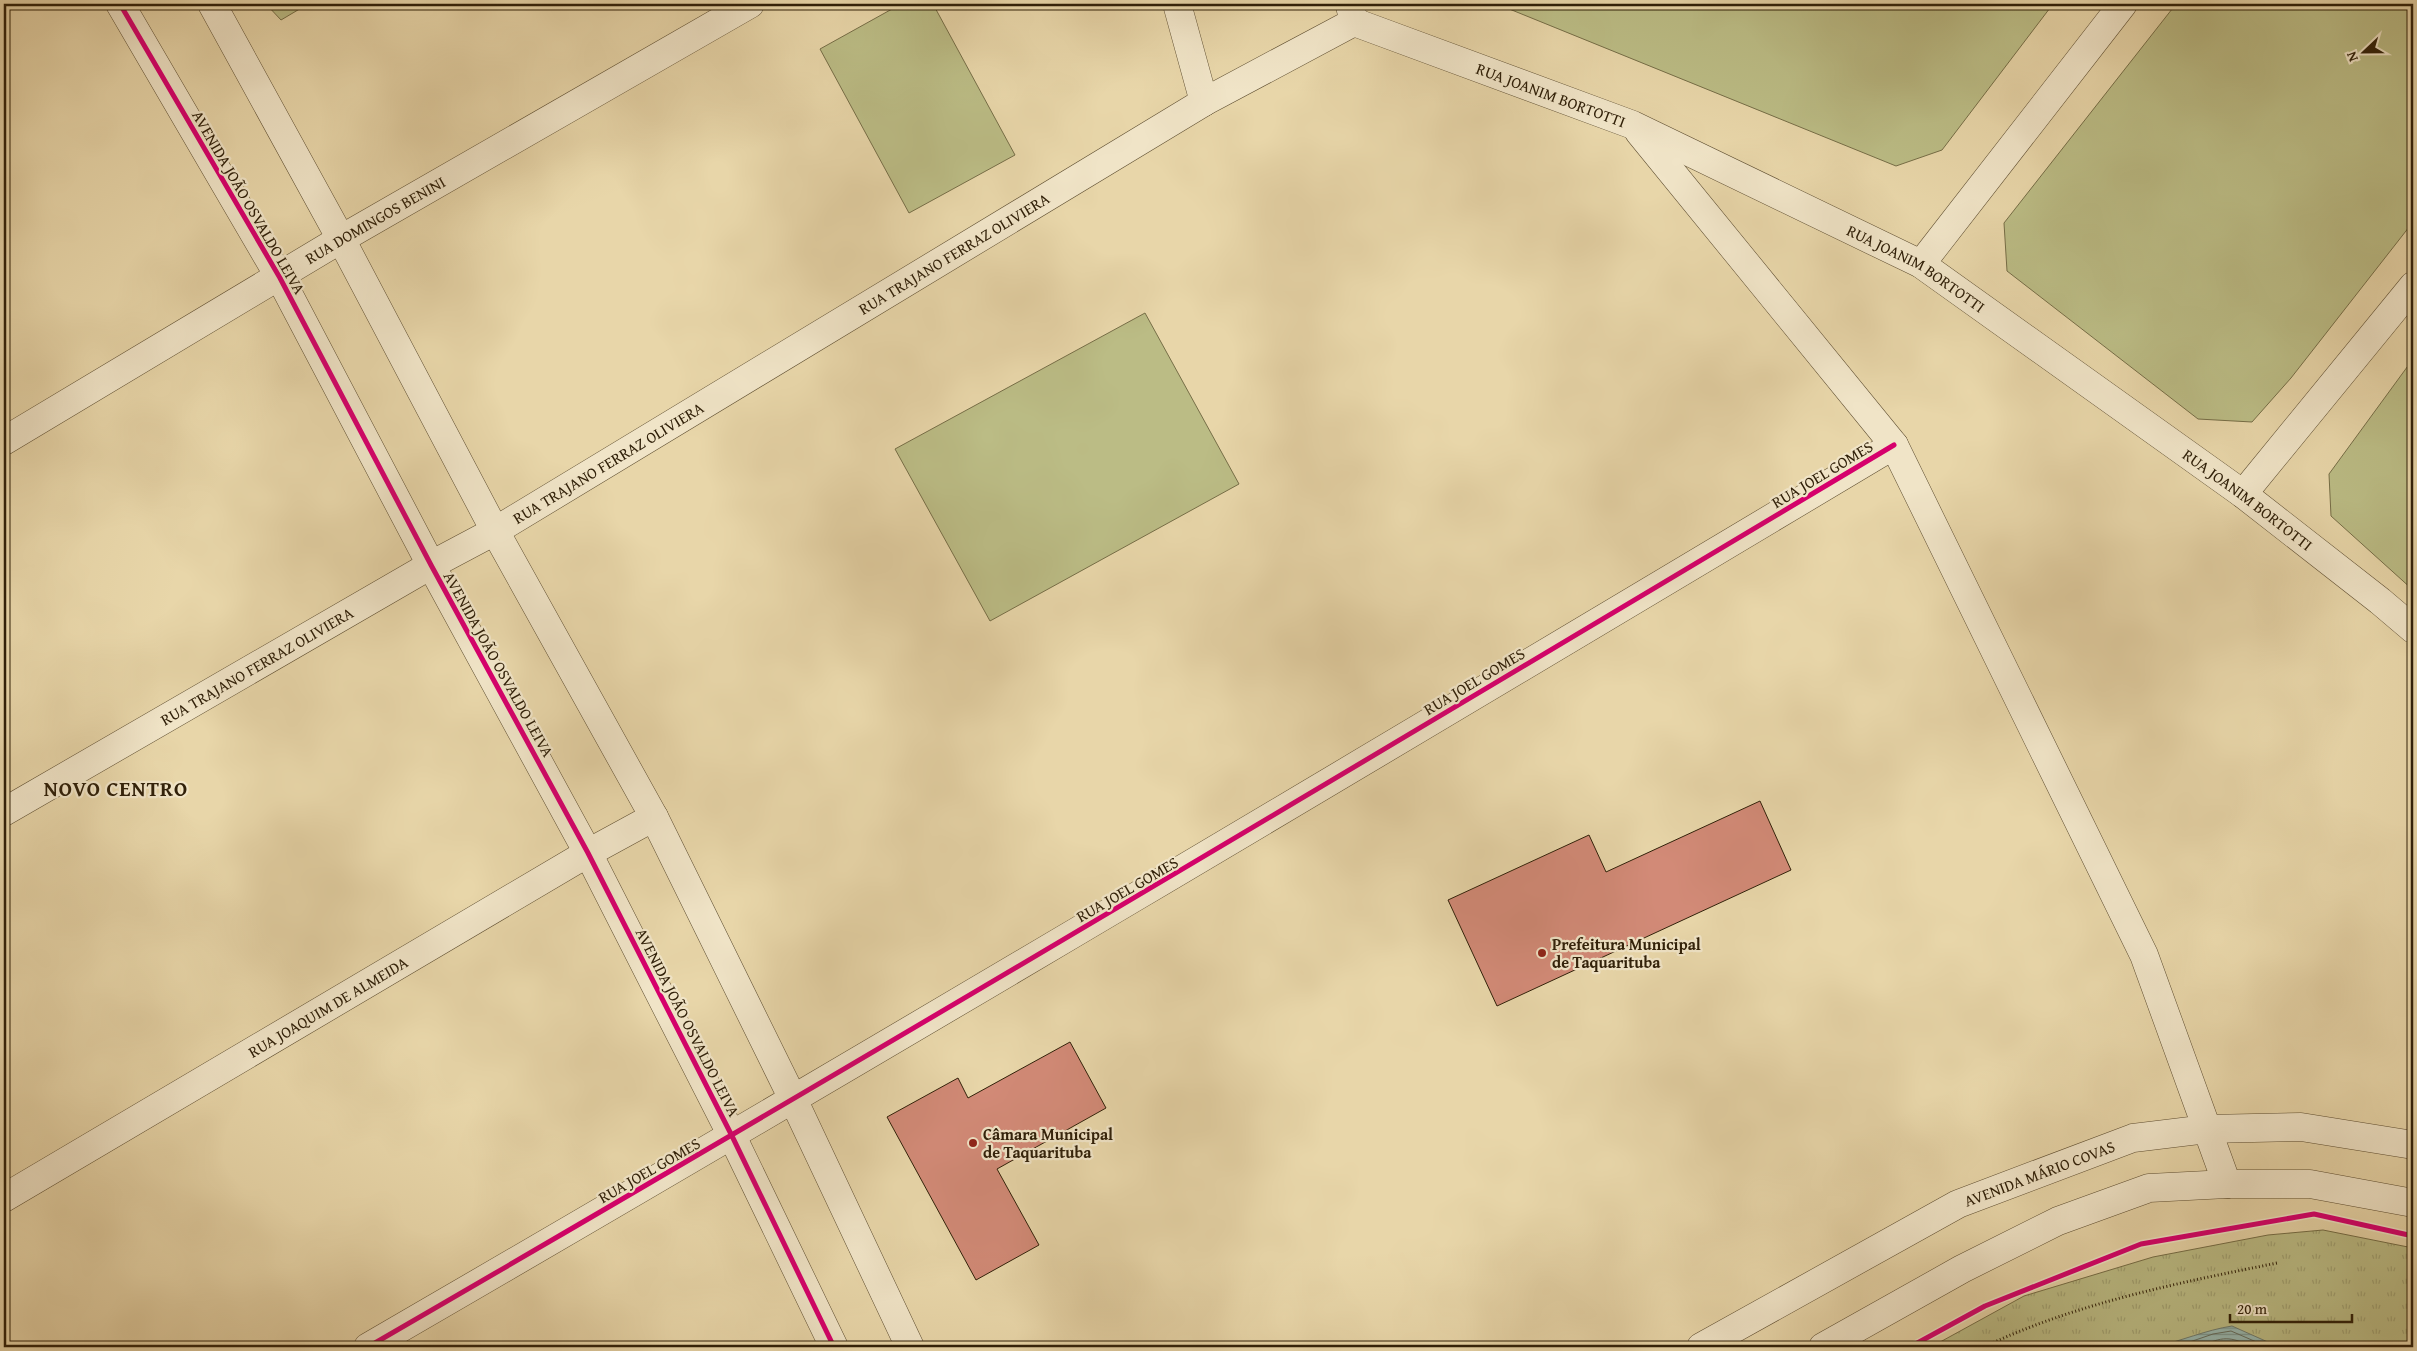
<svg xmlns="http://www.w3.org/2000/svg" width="2417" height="1351" viewBox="0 0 2417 1351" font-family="'Gentium Book Plus',serif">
<defs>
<pattern id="park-tufts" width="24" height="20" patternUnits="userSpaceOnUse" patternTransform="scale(1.25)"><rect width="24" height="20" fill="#bbbc85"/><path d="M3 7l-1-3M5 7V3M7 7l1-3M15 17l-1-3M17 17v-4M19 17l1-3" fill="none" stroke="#a1a172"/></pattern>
<pattern id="water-rules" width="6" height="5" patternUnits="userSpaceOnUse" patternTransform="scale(1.25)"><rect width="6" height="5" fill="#98b8b0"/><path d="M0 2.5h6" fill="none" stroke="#7c958d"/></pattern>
</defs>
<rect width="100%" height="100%" fill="#e8d6a9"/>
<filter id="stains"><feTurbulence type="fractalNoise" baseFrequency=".004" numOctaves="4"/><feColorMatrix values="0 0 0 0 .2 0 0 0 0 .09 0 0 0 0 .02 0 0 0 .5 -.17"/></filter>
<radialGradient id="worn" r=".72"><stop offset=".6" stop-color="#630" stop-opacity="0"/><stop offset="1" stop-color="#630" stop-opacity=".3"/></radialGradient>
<path fill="#bbbc85" stroke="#766e47" d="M266,4H308L281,20Z
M901,4H933L1015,155L909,213L820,49Z
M1497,4H2053L1942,150L1896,166Z
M2176,4H2413V222L2291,378L2252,422L2198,419L2007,271L2004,223Z
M1145,313L1239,484L990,621L895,449Z
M2413,359V590L2331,516L2329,474Z"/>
<path fill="url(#park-tufts)" stroke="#766e47" d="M2323,1230L2413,1248V1347H1931L2024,1296L2153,1257L2268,1235Z"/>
<path fill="url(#water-rules)" stroke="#6e7b6d" d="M2232,1326L2279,1347H2155C2181,1341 2206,1330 2232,1326Z"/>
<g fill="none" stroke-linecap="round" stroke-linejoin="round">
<path stroke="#646c5c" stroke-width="1" d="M2175,1347L2213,1334L2231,1331L2268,1347
M2198,1347C2225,1336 2227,1336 2255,1347"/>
</g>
<path fill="#d28a77" stroke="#302009" d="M1760,801L1791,870L1497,1006L1448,900L1589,835L1606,872Z
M1070,1042L1106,1108L997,1169L1039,1245L976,1280L887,1117L958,1078L968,1098Z"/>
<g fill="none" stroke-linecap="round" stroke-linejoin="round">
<defs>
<g id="minor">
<path d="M120,4L280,278L431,565L588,853L732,1136L834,1347"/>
<path d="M212,4L341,239L495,531L654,817L793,1099L910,1347"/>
<path d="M1177,4L1204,102L1354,22L1350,6"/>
<path id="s1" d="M1354,22L1633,125L1921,264L2243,494L2380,601L2413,629"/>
<path d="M1639,132L1894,445L2144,955L2227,1184"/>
<path d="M1921,264L2123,4"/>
<path id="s2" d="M4,441L341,239L750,4"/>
<path d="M2243,494L2413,286"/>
<path id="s3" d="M4,812L431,565L495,531L1204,102"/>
<path id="s4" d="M4,1198L588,853L654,817"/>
<path d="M368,1347C879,1051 1387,748 1894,445"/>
<path id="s5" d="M1701,1347L1958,1204L2133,1138L2207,1129L2301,1127L2413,1145"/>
<path d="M1823,1347L1962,1269L2058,1221L2149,1188L2227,1184H2310L2413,1203"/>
</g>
</defs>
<use href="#minor" stroke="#5e4e31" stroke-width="29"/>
<path stroke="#302009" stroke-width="3" stroke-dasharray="1 2.5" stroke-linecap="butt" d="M1984,1347C2076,1303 2178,1283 2277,1263"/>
<use href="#minor" stroke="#f0e4c7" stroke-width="28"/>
<defs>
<path id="cycleway" d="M120,4L280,278L431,565L588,853L732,1136L834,1347
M368,1347C879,1051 1387,748 1894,445
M1910,1347L1985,1306L2141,1244L2314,1214L2413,1236"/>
</defs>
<use href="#cycleway" stroke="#f0e4c7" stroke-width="8"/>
<use href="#cycleway" stroke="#d6006c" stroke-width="5"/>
</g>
<g fill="#8f2418" stroke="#f0e4c7" stroke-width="2">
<circle cx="1542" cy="953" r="5"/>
<circle cx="973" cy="1143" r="5"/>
</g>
<g text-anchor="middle" stroke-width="4.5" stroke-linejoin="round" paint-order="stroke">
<g font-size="16" fill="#302009" stroke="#f0e4c7">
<text dy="6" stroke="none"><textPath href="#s1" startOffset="210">RUA JOANIM BORTOTTI</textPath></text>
<text transform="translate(249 202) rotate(60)" y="6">AVENIDA JOÃO OSVALDO LEIVA</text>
<text dy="6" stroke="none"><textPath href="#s2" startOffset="432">RUA DOMINGOS BENINI</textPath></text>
<text dy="6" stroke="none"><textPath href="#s3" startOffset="1102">RUA TRAJANO FERRAZ OLIVIERA</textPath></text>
<text dy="6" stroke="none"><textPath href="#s1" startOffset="615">RUA JOANIM BORTOTTI</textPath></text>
<text dy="6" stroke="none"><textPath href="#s3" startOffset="698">RUA TRAJANO FERRAZ OLIVIERA</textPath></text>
<text transform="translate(1822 474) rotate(-31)" y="6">RUA JOEL GOMES</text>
<text dy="6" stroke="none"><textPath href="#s1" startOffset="1020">RUA JOANIM BORTOTTI</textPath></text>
<text transform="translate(499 664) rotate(61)" y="6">AVENIDA JOÃO OSVALDO LEIVA</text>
<text dy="6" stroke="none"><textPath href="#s3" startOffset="292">RUA TRAJANO FERRAZ OLIVIERA</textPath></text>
<text transform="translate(1474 681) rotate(-31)" y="6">RUA JOEL GOMES</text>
<text transform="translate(1127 889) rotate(-30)" y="6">RUA JOEL GOMES</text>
<text dy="6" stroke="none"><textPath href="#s4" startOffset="376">RUA JOAQUIM DE ALMEIDA</textPath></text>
<text transform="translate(688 1022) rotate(63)" y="6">AVENIDA JOÃO OSVALDO LEIVA</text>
<text transform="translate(649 1170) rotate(-30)" y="6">RUA JOEL GOMES</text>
<text dy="6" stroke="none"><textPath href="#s5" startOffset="381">AVENIDA MÁRIO COVAS</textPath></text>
</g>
<g font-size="16" font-weight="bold" fill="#302009" stroke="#f0e4c7" text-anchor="start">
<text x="1552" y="950">Prefeitura Municipal<tspan x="1552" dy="18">de Taquarituba</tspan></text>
<text x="983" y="1140">Câmara Municipal<tspan x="983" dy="18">de Taquarituba</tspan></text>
</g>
<g font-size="21" font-weight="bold" letter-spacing="1" fill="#302009" stroke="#f0e4c7">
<text x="116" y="796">NOVO CENTRO</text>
</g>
</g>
<rect width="2417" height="1351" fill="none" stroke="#e8d6a9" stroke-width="20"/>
<rect x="5" y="5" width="2407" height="1341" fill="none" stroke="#302009" stroke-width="2.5"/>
<rect x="10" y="10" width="2397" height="1331" fill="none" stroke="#302009"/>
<g transform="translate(2364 52) rotate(248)" stroke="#f0e4c7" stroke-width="4" paint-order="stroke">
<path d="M0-4L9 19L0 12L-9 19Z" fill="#302009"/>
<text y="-8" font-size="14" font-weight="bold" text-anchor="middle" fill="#302009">N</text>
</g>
<path d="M2230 1314v8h122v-8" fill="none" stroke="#302009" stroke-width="2.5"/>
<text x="2237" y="1314" font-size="15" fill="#302009" stroke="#f0e4c7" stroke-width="4" paint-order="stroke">20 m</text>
<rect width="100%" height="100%" filter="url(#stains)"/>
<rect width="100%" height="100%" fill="url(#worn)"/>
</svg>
